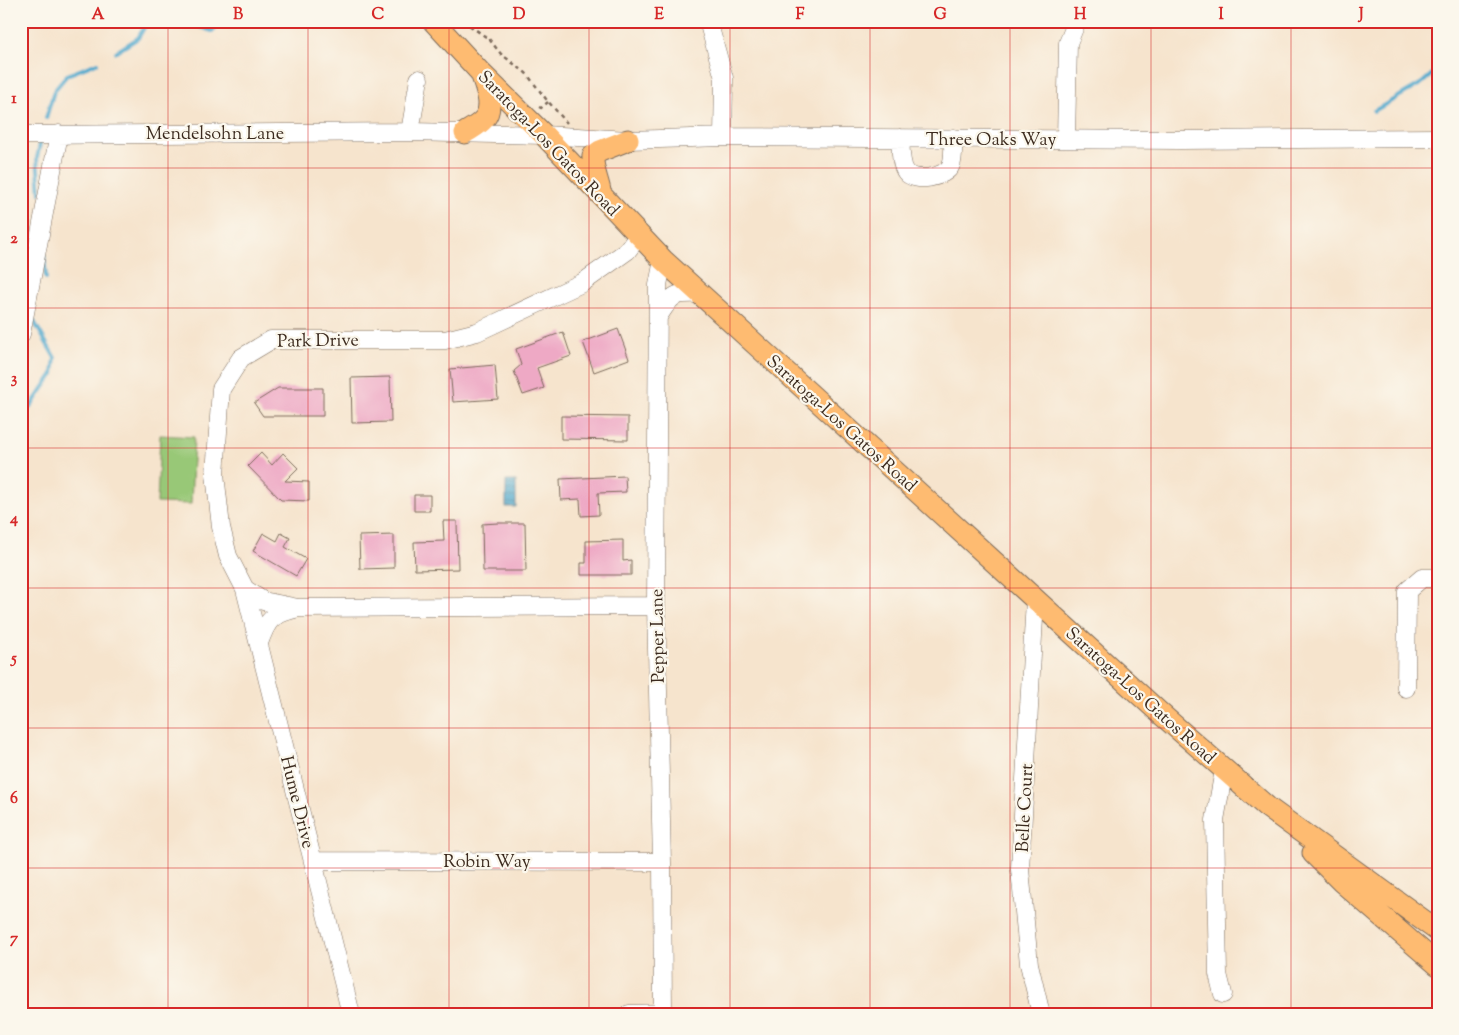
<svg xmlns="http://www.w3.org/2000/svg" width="1459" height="1035" viewBox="0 0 1459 1035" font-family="'Sorts Mill Goudy',serif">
<defs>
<pattern id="water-rules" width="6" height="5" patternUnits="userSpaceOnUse" patternTransform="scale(1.25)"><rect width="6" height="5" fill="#4ea7cc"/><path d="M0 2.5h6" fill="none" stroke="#4288a5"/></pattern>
</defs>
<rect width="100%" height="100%" fill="#fbf7ec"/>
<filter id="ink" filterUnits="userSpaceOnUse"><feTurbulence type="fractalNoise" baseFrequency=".02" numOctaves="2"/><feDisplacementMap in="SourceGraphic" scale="10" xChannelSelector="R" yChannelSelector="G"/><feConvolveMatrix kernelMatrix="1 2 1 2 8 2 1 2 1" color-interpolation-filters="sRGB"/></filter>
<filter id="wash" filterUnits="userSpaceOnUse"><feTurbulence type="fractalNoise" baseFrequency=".0096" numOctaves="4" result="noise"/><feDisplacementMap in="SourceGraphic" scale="20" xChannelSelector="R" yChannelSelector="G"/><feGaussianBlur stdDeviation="1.12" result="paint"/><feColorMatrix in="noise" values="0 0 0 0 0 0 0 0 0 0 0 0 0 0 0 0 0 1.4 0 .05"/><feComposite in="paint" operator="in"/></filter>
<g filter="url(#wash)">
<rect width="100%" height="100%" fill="#f6e4cd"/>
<path fill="#98c877" stroke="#6a794a" d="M160,435L194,437L191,504L157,503Z"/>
<path fill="url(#water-rules)" stroke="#446875" d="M506,481H516V507H506Z"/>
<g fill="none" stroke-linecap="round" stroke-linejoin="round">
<path stroke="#4ea7cc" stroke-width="4" d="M182,21L212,31L223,21
M116,52L138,38L148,21
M1374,111L1422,83L1438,69
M46,118L54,91L67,75L97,63
M40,193L37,158L40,144
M44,255L46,278
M21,420L53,374L55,358L32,318"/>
</g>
<g id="blocks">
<path fill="#eea9c5" d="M618,329L629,359L594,372L583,342Z
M563,332L571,356L537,368L544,388L523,395L514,371L521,365L516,349Z
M495,365L498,399L453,402L450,369Z
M390,377L391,422L352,423L351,378Z
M278,388H323V416H263L254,403Z
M561,416L628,417V440L561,439Z
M261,453L272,465L283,453L298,468L285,481L309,482V501L281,500L248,466Z
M625,476L626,492L598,493L599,515L581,516L580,499L561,500L560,479Z
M414,495H430V511H414Z
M443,521H457L458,569L415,570L414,542L444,541Z
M498,523H525L526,571H483L482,524Z
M263,533L277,541L281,533L290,538L285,547L306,559L296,576L253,551Z
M394,535V568L360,569L359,536Z
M623,540V561L631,560V575H581V563H586V541Z"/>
</g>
</g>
<g filter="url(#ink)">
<use href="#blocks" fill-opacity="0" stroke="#7c6b5b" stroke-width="1"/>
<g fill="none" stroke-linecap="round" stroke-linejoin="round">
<defs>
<path id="minor" d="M708,21L724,78L723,137
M410,132L419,79
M21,135L410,132L544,135L628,140L723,137L1181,140L1438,138
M900,138C901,148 900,164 906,172C914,183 946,178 951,165C954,158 953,146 953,138
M1066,139L1068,43L1077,21
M639,235L627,251L582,283L477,332L445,340H271L241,358L221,389L215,474L221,527L228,556L245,589L263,601L298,608L656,606
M658,317C673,293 674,293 701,294
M21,334L59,134
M245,589L351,1014
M1035,600L1020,869L1029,964L1041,1014
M259,643C268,618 271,615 298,608
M1406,688L1407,591L1422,578H1438
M313,861L662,862
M1223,994L1218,974L1215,820L1224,770
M629,1014L663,1013
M663,1014L662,862L656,606L658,285L663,260"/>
<path id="major" d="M433,21L481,73L544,135L663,260L1161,714L1267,807L1438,931
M465,133C471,129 479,125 484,119C495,107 485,86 481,73
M600,191C598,180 592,168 593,156L600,151L628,140
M1313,853L1342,882L1438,965"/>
</defs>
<use href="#minor" stroke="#7c6b5b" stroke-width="19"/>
<use href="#major" stroke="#7c6b5b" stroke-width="23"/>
<path stroke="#7c6b5b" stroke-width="2.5" stroke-dasharray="4 4" stroke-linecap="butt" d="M463,21L489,39L501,54L526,73L546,99L567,123
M539,107L541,108L548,102"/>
<use href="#minor" stroke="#fff" stroke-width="18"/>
<use href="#major" stroke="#febb71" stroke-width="21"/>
</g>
</g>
<path fill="none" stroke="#d62828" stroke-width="1" stroke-opacity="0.55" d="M168,21V1014M308,21V1014M449,21V1014M589,21V1014M730,21V1014M870,21V1014M1010,21V1014M1151,21V1014M1291,21V1014M21,168H1438M21,308H1438M21,448H1438M21,588H1438M21,728H1438M21,868H1438"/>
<g text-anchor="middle" stroke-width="4.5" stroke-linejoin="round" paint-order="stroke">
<g font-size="18" fill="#3b2a1e" stroke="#fbf7ec">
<text x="215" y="139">Mendelsohn Lane</text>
<text x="991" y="145">Three Oaks Way</text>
<text transform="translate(549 143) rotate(46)" y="6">Saratoga-Los Gatos Road</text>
<text transform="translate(318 340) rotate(-1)" y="6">Park Drive</text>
<text transform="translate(842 423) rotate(42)" y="6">Saratoga-Los Gatos Road</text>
<text transform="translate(657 636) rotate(-91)" y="6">Pepper Lane</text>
<text transform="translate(1141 695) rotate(42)" y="6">Saratoga-Los Gatos Road</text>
<text transform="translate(298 802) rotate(76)" y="6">Hume Drive</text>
<text transform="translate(1024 808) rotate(-87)" y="6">Belle Court</text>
<text x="487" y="867">Robin Way</text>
</g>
</g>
<rect width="1459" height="1035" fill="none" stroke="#fbf7ec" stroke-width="55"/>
<rect x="28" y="28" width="1404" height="980" fill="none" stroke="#d62828" stroke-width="2"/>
<g font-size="16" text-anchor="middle" font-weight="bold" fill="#d62828">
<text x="98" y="19">A</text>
<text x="238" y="19">B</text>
<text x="378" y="19">C</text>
<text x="519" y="19">D</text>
<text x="659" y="19">E</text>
<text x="800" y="19">F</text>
<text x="940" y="19">G</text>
<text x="1080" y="19">H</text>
<text x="1221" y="19">I</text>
<text x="1361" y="19">J</text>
<text x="14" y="103">1</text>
<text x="14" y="243">2</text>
<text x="14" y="383">3</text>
<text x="14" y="523">4</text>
<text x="14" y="663">5</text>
<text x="14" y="803">6</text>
<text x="14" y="943">7</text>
</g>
</svg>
